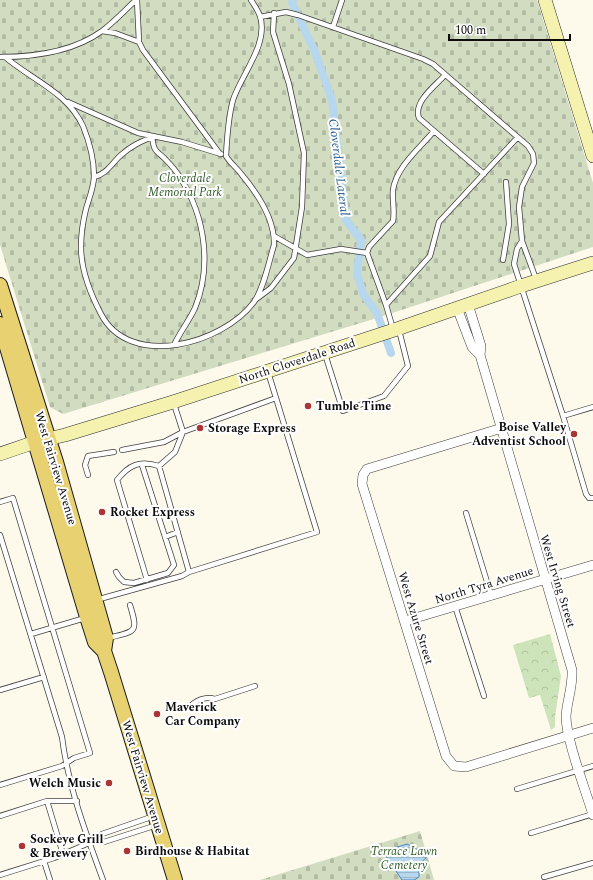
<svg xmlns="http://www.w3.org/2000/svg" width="593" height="880" viewBox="0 0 593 880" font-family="Spectral,serif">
<defs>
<pattern id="cemetery-stones" width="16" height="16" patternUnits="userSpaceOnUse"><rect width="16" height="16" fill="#d1dcc0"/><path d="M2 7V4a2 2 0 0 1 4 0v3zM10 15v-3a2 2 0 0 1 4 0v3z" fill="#b2bba4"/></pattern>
<pattern id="park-crowns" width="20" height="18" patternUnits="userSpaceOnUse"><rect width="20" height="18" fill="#cde3ba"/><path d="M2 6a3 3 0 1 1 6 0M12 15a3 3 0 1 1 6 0" fill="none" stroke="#afc19f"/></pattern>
<pattern id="water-rules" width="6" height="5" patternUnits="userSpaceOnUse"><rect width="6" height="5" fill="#b7d7ee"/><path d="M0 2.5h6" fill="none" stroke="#9cb7cb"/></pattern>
</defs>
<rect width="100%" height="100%" fill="#fdfaec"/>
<path fill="url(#cemetery-stones)" d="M0,0H537L593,183V247L377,318L63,414L50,407L0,245Z
M420,831L434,880H260Z"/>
<path fill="url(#park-crowns)" d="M550,634L561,676L555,717V727L551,730L540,695L529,698L513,645Z"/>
<path fill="url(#water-rules)" stroke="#4787bc" d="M407,844L426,854V858L419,864V877L414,880H402L394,868L390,866L386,855L391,849Z"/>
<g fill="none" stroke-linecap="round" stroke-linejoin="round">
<path stroke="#b7d7ee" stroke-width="8" d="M293,0L292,3L315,52L332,100L346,220L361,240L357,273L363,294L377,313L391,353"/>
<defs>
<path id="lane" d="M137,0L139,42L143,50L220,154
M260,17L286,12L298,15L423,59L433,64L528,146L533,154L534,163L522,187L519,207L522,241L536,279
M333,27L342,0
M102,31L115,33L139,42
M0,57C35,57 73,52 102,31C114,22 125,10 136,0
M5,57C32,80 67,92 83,126C89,141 94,160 94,176C94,187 89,198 86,209C83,221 81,235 81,247C81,269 91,295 101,314C130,370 223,344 254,302C264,288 269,261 274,245C275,220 257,193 242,175C237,168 230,163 226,156C227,137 228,118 233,100C241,75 269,44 260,16C258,10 254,5 251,0
M445,75C435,86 413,102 419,118L484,174
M68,102L138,133L182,142L221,154
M94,177C107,174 112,163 121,155C131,146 140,142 152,137C153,141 153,146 155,149C157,153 163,156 166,160C171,165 177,172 181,179C205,217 212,266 195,308C189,321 180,332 174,345
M274,236L307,255L341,249L367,253
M522,241L517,249L514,264L563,416L593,407
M503,260L509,224L506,182
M255,300L271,288L294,258L302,207L304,153L289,84L273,32L274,13
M386,305L367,253L369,247L393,221C395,211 392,200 393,190C396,167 420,148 434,131
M393,329L386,305L430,256L439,222L517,138
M325,354L343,411L384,396L408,366L399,330
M174,404L183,432L276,398L268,372
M563,416L586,494L589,498H593
M122,450L164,442L183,432
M88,475L85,465L88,456L114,452
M0,502L13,498L90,753L74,758L62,766L0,785
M466,513L491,595
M0,535L62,737C68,786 86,834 103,880
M165,537L178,532
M116,572L119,577L124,582L134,583L168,573L174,565L142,465
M189,572L317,532L276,398
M147,580L117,480C129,465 139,460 159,466
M96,600L182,576L189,572L159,466L175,452L183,432
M455,606L484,696
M31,634L85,618
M108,638C135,631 139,634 130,605
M0,690L44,677
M189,708C195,700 206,696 215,699L255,686
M517,789L593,766
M47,801L63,854
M0,816L47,801H77
M154,816L102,834L96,840L104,842L157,825
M531,833L593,814
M44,861L50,880
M0,875L54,858L96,840
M544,877L593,863"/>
<path id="street" d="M457,308L472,347L480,355L481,346L468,304
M480,355L572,670C573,686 567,701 566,716C566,740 586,791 593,815
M502,428L367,469L363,475L362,484L446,756L454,766L466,767L593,728
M405,621L593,565"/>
<path id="secondary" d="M545,0L593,156
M0,454L35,442L65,435L173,402L394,330L521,286L593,263"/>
<path id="primary" d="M0,285L56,462L106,638L104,651
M0,324L87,617L95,642L104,651L111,672L175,880"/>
</defs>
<use href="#lane" stroke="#3e3e3e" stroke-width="6"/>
<use href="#street" stroke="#3e3e3e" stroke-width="10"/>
<use href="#secondary" stroke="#2d2d2d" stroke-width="14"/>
<use href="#primary" stroke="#1c1c1c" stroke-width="16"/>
<use href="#lane" stroke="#fff" stroke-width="4.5"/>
<use href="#street" stroke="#fff" stroke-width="9"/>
<use href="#secondary" stroke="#f5f1af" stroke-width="13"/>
<use href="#primary" stroke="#e8d171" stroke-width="14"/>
</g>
<g fill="#aa3535" stroke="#fff" stroke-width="1.5">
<circle cx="308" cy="406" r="4"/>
<circle cx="200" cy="428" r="4"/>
<circle cx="574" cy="434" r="4"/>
<circle cx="102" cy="512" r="4"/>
<circle cx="157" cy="714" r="4"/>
<circle cx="109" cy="783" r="4"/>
<circle cx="22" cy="846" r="4"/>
<circle cx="127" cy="851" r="4"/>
</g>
<g text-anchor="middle" stroke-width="4" stroke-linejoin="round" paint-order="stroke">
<g font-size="12" font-style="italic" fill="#2d5b24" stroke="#fff">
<text x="185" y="182">Cloverdale<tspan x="185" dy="14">Memorial Park</tspan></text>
<text x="404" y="855">Terrace Lawn<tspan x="404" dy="14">Cemetery</tspan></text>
</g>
<g font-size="12" fill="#0b0b0b" stroke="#fff">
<text transform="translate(297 361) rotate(-18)" y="4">North Cloverdale Road</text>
<text transform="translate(56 468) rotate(73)" y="4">West Fairview Avenue</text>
<text transform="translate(558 581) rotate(73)" y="4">West Irving Street</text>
<text transform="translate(484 585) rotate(-17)" y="4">North Tyra Avenue</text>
<text transform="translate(416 618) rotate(73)" y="4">West Azure Street</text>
<text transform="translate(143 777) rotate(73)" y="4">West Fairview Avenue</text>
</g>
<g font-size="12" font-weight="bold" fill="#0b0b0b" stroke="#fff" text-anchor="start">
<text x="316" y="410">Tumble Time</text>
<text x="566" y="431" text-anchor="end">Boise Valley<tspan x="566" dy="14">Adventist School</tspan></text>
<text x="208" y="432">Storage Express</text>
<text x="110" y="516">Rocket Express</text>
<text x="165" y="711">Maverick<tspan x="165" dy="14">Car Company</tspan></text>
<text x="101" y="787" text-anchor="end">Welch Music</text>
<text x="30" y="843">Sockeye Grill<tspan x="30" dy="14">&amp; Brewery</tspan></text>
<text x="135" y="855">Birdhouse &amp; Habitat</text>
</g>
<g font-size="13" font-style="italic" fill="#245a8d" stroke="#fff">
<text transform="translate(340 167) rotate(83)" y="5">Cloverdale Lateral</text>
</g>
</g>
<path d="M449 34v6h121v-6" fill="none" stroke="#0b0b0b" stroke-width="2"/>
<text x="455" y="34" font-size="12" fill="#0b0b0b" stroke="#ffffff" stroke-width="3" paint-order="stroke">100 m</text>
</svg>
